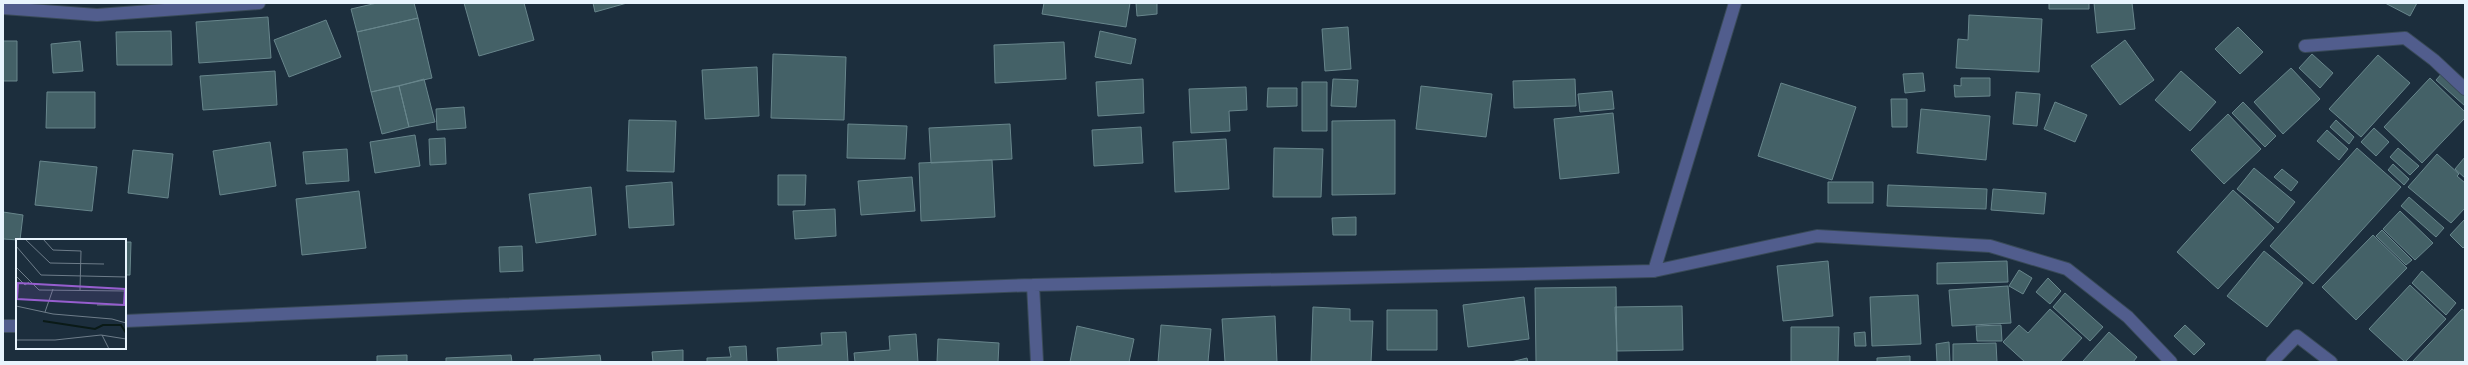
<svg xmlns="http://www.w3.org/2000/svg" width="2468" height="365" viewBox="0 0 2468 365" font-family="Jost,sans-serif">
<rect width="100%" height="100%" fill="#1c2e3d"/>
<path fill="#446167" stroke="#68868c" d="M377,3H414L418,18L357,32L351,9Z
M464,3H524L534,40L479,56Z
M593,3H627L595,12Z
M1044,3H1130L1126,27L1042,14Z
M1136,3H1157V14L1137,16Z
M2049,3H2089V9H2049Z
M2094,3H2132L2135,29L2097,33Z
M2385,3H2417L2410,16Z
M1969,15L2042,19L2039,72L1956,68L1958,39L1968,40Z
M268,17L271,58L199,63L196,22Z
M418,18L432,78L371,92L357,32Z
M326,20L341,57L289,77L274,40Z
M1348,27L1351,69L1325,71L1322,29Z
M2238,27L2263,52L2240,74L2215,49Z
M171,31L172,65H117L116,32Z
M1100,31L1136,39L1131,64L1095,57Z
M2125,40L2154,80L2120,105L2091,66Z
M3,41H17V81H3Z
M80,41L83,71L53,73L51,44Z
M1064,42L1066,79L995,83L994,45Z
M773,54L846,57L844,120L771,118Z
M2312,54L2333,73L2320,88L2299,68Z
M2378,55L2410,83L2361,137L2329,109Z
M757,67L759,116L705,119L702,70Z
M2291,68L2320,99L2283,134L2254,102Z
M275,71L277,105L203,110L200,76Z
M2181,71L2216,102L2190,131L2155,100Z
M2444,71L2465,90V106L2436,80Z
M1923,73L1925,91L1905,93L1903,74Z
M1961,78H1990V96L1955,97L1954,85L1961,86Z
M2430,78L2465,112V118L2422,163L2384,127Z
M424,79L435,122L409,127L399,86Z
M1143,79L1144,113L1098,116L1096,82Z
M1333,79L1358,80L1356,107L1331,106Z
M1575,79L1576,106L1514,108L1513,81Z
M1302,82H1327V131H1302Z
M1781,83L1856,107L1832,180L1758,156Z
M399,86L409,127L382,134L371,92Z
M1421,86L1492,94L1486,137L1416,129Z
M1246,87L1247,110L1229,111L1230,131L1191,133L1189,89Z
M1268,88H1297V106L1267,107Z
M1612,91L1614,109L1580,112L1578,94Z
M47,92H95V128H46Z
M2016,92L2040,94L2037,126L2013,124Z
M1891,99H1907V127H1892Z
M2055,102L2087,115L2075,142L2044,129Z
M2243,102L2276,136L2265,147L2232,113Z
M464,107L466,128L437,130L436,109Z
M1921,109L1990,116L1986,160L1917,153Z
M1613,113L1619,173L1560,179L1554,119Z
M2228,114L2261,149L2224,184L2191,150Z
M629,120L676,121L674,172L627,171Z
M1395,120V194L1332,195V121Z
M2336,120L2354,137L2349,144L2330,127Z
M848,124L907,126L905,159L847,158Z
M1010,124L1012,159L931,163L929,128Z
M1141,127L1143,163L1094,166L1092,130Z
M2374,128L2389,142L2376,156L2361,142Z
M2327,130L2348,149L2339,160L2317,141Z
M415,135L420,166L375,173L370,142Z
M445,138L446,164L430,165L429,139Z
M1226,139L1229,189L1175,192L1173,142Z
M270,142L276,186L220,195L213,151Z
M1274,148L1323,149L1321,197H1273Z
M2357,148L2401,187L2313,284L2270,246Z
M2398,148L2419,166L2410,175L2390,157Z
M347,149L349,181L306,184L303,152Z
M133,150L173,154L168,198L128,193Z
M2437,154L2459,174L2457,176L2465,183V208L2451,223L2408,187Z
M2465,157V178L2455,169Z
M992,160L995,217L921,221L919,163Z
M40,161L97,167L92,211L35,205Z
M2393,164L2409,179L2404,185L2388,170Z
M2254,168L2295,202L2278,223L2237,189Z
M2282,169L2298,182L2291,191L2274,177Z
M778,175H806L805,205H778Z
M912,177L915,211L861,215L858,181Z
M672,182L674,225L629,228L626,186Z
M1828,182H1873V203H1828Z
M1888,185L1987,189L1986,209L1887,206Z
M591,187L596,235L536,243L529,194Z
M1993,189L2046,193L2044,214L1991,210Z
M2233,190L2274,228L2218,289L2177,252Z
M359,191L366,248L302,255L296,199Z
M2409,197L2444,228L2436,237L2401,206Z
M835,209L836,236L795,239L793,211Z
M2400,211L2433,243L2415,260L2383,229Z
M3,212L23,215L20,240L3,239Z
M1356,217V235H1333L1332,218Z
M2465,219V246L2463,248L2450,235Z
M2382,230L2412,260L2406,265L2376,236Z
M2373,235L2407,268L2356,320L2322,287Z
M125,242H131L130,275H125Z
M522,246L523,271L500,272L499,247Z
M2264,251L2303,283L2267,327L2227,296Z
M1828,261L1833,316L1783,321L1777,266Z
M2007,261L2008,282L1937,284V263Z
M2019,270L2032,278L2023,294L2009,286Z
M2422,271L2456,303L2446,315L2412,283Z
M2048,278L2061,291L2050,304L2036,292Z
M2410,285L2446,319L2405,362L2369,329Z
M2008,286L2011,323L1952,326L1949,290Z
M1616,287L1617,362H1536L1535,288Z
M2065,293L2103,327L2090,341L2053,307Z
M1918,295L1921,344L1872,346L1870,297Z
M1524,297L1529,339L1468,347L1463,305Z
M1682,306L1683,350L1617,351L1615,307Z
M1313,307L1350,309V321H1373L1371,362H1311Z
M2050,309L2082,338L2060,362H2025L2003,342L2019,325L2028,333Z
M2462,309L2465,311V362H2412Z
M1387,310H1437V350H1387Z
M1275,316L1277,362H1225L1222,319Z
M1161,325L1211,329L1208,362H1158Z
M2001,325L2002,341H1977L1976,326Z
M2185,325L2205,344L2194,355L2174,336Z
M1077,326L1134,339L1129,362H1070Z
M1791,327H1839L1838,362H1791Z
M846,332L848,362H778L777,348L822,345L821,333Z
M1865,332L1866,346H1855L1854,333Z
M2109,332L2137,357L2133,362H2084L2083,361Z
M916,334L918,362H855L854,353L890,350L889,336Z
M938,339L999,343L998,362H937Z
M1949,342L1950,362H1937L1936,344Z
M1996,343L1997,362H1953V344Z
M746,346L747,362H707V358L731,357L729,347Z
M683,350V362H653L652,352Z
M407,355V362H377V356Z
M511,355L512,362H446V358Z
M600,355L601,362H534V359Z
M1910,356V362H1877V358Z
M1527,358L1528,362H1511Z"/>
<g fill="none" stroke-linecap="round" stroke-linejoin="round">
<defs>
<path id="street" d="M3,8L97,15L259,3
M2305,46L2405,38L2434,60L2465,89
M1654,271L1735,3
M1033,285L1037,362
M125,321L464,306L1033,285L1654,271L1817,236L1990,246L2067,269L2128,317L2171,362
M3,326H17
M2272,362L2297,336L2331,362"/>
</defs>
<use href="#street" stroke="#394a58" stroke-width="14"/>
<use href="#street" stroke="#515d8d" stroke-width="12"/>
</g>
<g transform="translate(16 239)">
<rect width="110" height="110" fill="#1c2e3d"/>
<path fill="none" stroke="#0a1a17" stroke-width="2" d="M27,82L79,90L87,86H105L110,94"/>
<path fill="none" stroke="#6e7d8a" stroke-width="1" d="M9,0L34,24L88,25M27,0L37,11L65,12L64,51M0,7L25,36L110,38M0,28L23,51L110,52M0,37L9,46L13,43M81,66H110M0,67L37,75L96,80L110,84M29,73L37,50M86,96L93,110M0,101H39L85,96L110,100"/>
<path fill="#965ece" fill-opacity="0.15" stroke="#965ece" stroke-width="2" d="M2,44L109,50L108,66L1,60Z"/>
<rect width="110" height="110" fill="none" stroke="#e8f4fd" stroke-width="2"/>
</g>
<rect width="2468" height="365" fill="none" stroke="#e8f4fd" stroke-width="8"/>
</svg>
